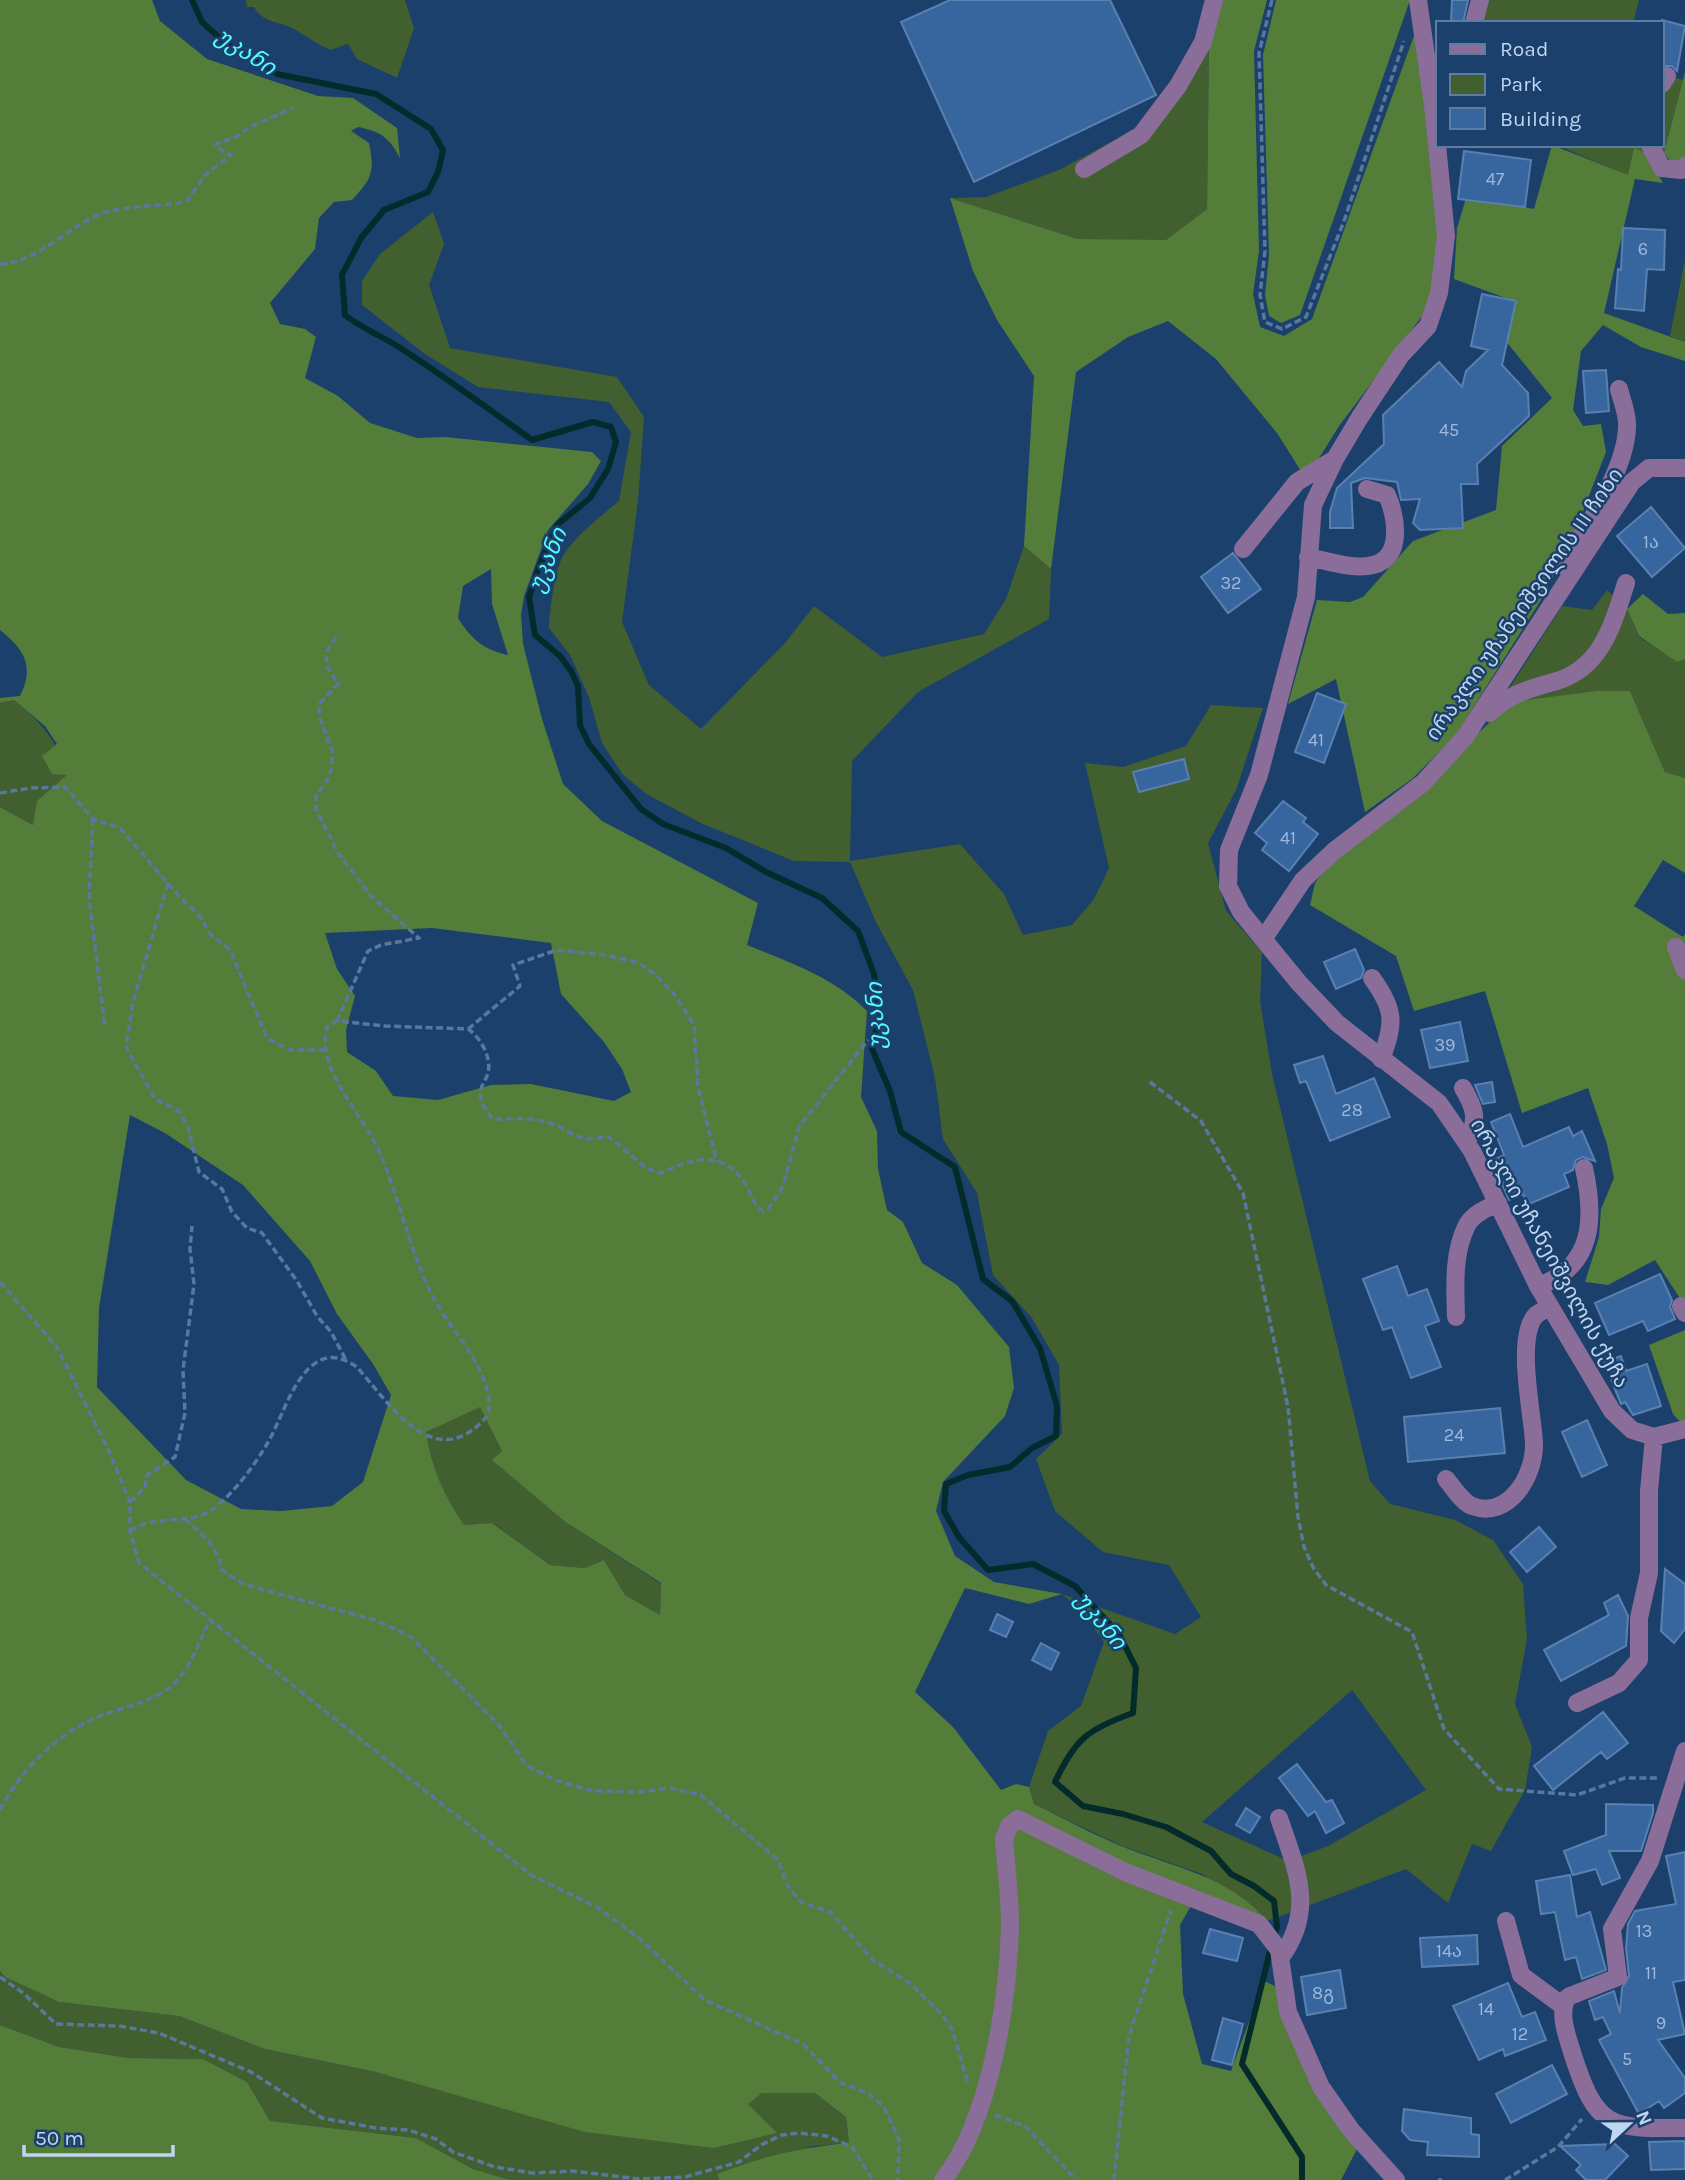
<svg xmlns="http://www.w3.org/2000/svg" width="1685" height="2180" viewBox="0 0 1685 2180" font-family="Karla,'Noto Sans Georgian',sans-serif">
<rect width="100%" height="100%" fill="#1b406c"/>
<path fill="#415f2f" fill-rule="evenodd" d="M246,0H405L414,28L397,78L357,59L348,44L330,50C317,44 306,36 294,29C280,21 264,24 254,7H247Z
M1486,0H1639L1633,23H1491L1482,20Z
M1209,47L1207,209L1165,241L1078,239L950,198L986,197L1059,170L1170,110Z
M1662,74L1683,80L1664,153L1645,152L1628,176L1557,145H1662Z
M433,212L444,244L429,285L450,348L617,377L644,417L638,501L622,622L649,685L701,729L785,643L814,606L882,657L984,634L1006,599L1024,546L1051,569L1049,619L918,692L852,761L850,861L960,844L1004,894L1023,935L1072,925L1094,899L1109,868L1085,763L1123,767L1186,746L1211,705L1263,708L1236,790L1208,843L1226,911L1262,952L1260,1001L1272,1074L1370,1481L1390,1504L1455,1520L1493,1540L1523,1584L1527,1639L1515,1704L1532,1747L1525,1790L1491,1851L1472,1844L1448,1903L1406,1869L1267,1921L1202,1874L1122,1846L1034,1804L1029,1787L1048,1731L1081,1706L1104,1642L1082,1611L1062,1594L1175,1634L1201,1617L1169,1565L1103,1552L1055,1511L1036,1459L1062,1434L1059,1365L1032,1318L993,1275L977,1193L943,1139L935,1078L913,990L876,922L850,862L794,861L703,824L648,795L623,775L602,743L589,697L570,655L549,628C550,610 554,572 563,556C573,538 602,515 619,501L631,432L609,402L478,387L425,354L362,305V281L380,254ZM1352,1690L1426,1790L1328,1846L1288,1861L1202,1822Z
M1685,260V342L1670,336Z
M1607,590L1627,609L1639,637L1677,661L1685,659V778L1665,772L1630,691L1526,700L1486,725L1562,606L1592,610Z
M14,700C44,725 55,738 68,775L55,786L33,825L0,807V703Z
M480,1406L502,1451L493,1460L564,1521L661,1584L660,1615L625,1595L604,1560L585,1568L550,1565L493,1523L464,1525C444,1495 431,1467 426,1432Z
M0,1971L5,1977L59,2002L179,2016L265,2049L376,2072L469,2096L776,2133L747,2104L762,2093H815L846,2117L849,2143L813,2146L717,2175L719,2180H510L473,2169L416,2138L270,2121L247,2082L203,2059L129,2058L59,2047L0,2025Z"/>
<path fill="#547d3a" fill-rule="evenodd" d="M0,0H152L160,21L207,59L318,96L353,98L397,128L400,158C390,138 380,131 358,127L351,131L369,143C375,173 372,178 352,200L334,202L319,218L315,249L270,303L280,324L305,329L316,337L305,378L338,396L370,423L417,438L445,437L592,452L601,461L588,484L548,530L524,596L521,615L523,644L542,719L563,784L602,821L758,903L747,945C791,963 833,977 867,1011L861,1097L877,1131L878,1169L887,1210L903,1222L922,1263L957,1285L1009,1347L1014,1388L1005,1416L943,1482L936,1511L955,1556L994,1582L1062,1594L1029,1604L965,1588L915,1692L953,1727L1001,1790L1016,1784L1029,1787L1034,1804C1063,1818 1092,1834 1121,1846C1172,1867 1230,1876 1267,1921L1192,1904L1180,1925L1183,1994L1202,2064L1231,2071L1264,1981L1281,1989L1357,2149L1341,2180H719L717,2174C760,2157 802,2147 849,2143L846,2117L815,2093H762L748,2104L777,2133L714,2148L585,2132L376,2072L265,2049L179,2016L59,2002L5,1977L0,1971V807L33,825L37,801L67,775L52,774L42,756L57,744L45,726L14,700L0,703V698L20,696C35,666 24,649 0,630ZM491,569L492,604L508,655C484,650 471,639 458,618L463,586ZM432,928L551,943L561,994L604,1042L622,1069L631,1092L614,1101L531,1084L491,1085L438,1100L393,1096L376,1071L347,1052L346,1030L355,996L337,969L325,933ZM130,1115L165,1133L243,1185L310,1261L337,1314L373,1364L391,1395L363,1482L332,1506L281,1511L241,1509L186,1480L97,1387L99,1308ZM480,1407L502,1451L492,1460L564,1521L661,1583L660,1615L625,1595L604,1560L585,1568L550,1565L492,1523L464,1525C444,1495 431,1467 426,1432Z
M1222,0H1267L1254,51L1259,251L1253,294L1260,327L1284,336L1312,319L1416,30L1437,212L1438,254L1429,307L1339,426L1306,479L1277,433L1216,359L1168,321L1128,337L1076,372L1051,569L1024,546L1034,376L997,320L973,271L950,198L1078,239L1166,240L1207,209L1209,47Z
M1276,0H1410L1300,315L1281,323L1269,316L1265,295L1269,255L1263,55Z
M1685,72V160L1672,163L1664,153Z
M1552,145L1628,175L1634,148L1645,152L1663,183L1635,179L1604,313L1685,342V361L1641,347L1603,325L1581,351L1573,410L1583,426L1601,424L1606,452L1573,537L1541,600L1456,735L1412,779L1365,812L1336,679L1288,704L1317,600L1350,602L1363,597L1413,541L1496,510L1502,446L1552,398L1505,340L1511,300L1454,279L1457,228L1467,195L1534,209Z
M1643,594L1668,614L1685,613V659L1677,662L1639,636L1627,609Z
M1597,691H1630L1665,772L1685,778V873L1663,860L1634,906L1683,937L1685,934V1306L1655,1260L1608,1285L1585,1282L1599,1237L1601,1209L1614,1178L1607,1144L1588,1088L1522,1113L1485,991L1414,1011L1396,956L1310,905L1315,883L1335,857L1509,706L1526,700Z
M1685,1330V1422L1681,1423L1673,1414L1649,1345Z
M0,2025L59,2047L129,2058L203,2059L247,2082L270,2121L416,2138L473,2169L510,2180H0Z"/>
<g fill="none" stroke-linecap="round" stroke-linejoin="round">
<path stroke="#032b2b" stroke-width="6" d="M192,0L202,22L224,42L277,74L376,94L431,129L443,150L438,172L428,192L384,210L361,238L342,275L345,315C364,330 385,337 405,351C448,379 490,410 532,440L593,422L611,427L616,442L608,469L590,498L557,525L539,567L529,597L535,635L560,656L571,671L578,686L580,725L589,744L641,809L663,824L726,848L766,872L822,898L858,931L874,974L879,1016L872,1049L890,1091L901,1132L955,1167L983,1279L1012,1301L1040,1348L1057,1406L1056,1436L1032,1448L1010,1467L968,1475L946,1484L944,1511L959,1537L988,1570L1033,1564L1075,1586L1119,1634L1136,1668L1133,1713C1088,1729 1075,1739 1055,1782L1083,1806L1123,1814L1166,1827L1211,1851L1231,1874L1254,1886L1274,1901L1277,1927L1274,1937
M1271,1947L1242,2064L1302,2157V2180"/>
</g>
<path fill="#37669f" stroke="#5980b0" stroke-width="2" d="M950,0H1110L1156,95L974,182L901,22Z
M1452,0H1468L1463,23H1451Z
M1662,20L1685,26L1677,71L1672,66H1662Z
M1464,151L1531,160L1525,207L1458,199Z
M1623,228L1665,230L1664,270L1647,269L1644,311L1615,308L1618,269L1621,270Z
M1482,294L1516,301L1502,365L1528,393L1529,416L1477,464L1478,484H1461L1463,528L1420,530L1413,523L1420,499L1401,500L1397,482L1365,478L1351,483L1353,528H1330V512L1337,488L1384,444L1383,415L1439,362L1462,387L1466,371L1488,350L1471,346Z
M1606,370L1609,411L1586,413L1583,371Z
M1651,507L1685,548L1652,577L1617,536Z
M1233,553L1261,589L1228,613L1201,577Z
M1317,693L1346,704L1324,763L1295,752Z
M1184,759L1189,779L1139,792L1133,772Z
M1283,801L1306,818L1303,822L1318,834L1289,871L1262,850L1267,843L1255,833Z
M1355,949L1364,970L1361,978L1336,989L1324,962Z
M1460,1022L1468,1061L1430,1068L1421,1030Z
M1323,1056L1336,1094L1374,1078L1390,1117L1330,1141L1306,1081L1300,1083L1294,1065Z
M1492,1082L1495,1102L1483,1104L1475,1085Z
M1510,1114L1523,1147L1569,1127L1573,1136L1582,1131L1595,1161L1583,1157L1576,1160L1573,1170L1564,1174L1569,1187L1527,1205L1523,1194L1509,1200L1492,1161L1504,1155L1491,1122Z
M1397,1266L1408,1296L1427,1289L1439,1321L1425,1326L1441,1367L1411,1378L1392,1327L1383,1330L1363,1279Z
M1660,1274L1672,1300L1670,1307L1675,1319L1648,1331L1643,1321L1609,1335L1595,1303Z
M1621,1356L1626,1371L1647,1364L1661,1406L1633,1415L1625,1402L1621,1404L1604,1362Z
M1500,1408L1505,1453L1408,1462L1404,1417Z
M1587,1420L1607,1465L1582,1477L1562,1432Z
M1539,1527L1556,1547L1527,1572L1510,1552Z
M1665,1569L1685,1584V1629L1674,1643L1661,1631Z
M1618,1595L1628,1616L1626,1646L1561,1681L1544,1650L1609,1615L1604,1603Z
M997,1614L1013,1622L1006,1637L990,1630Z
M1041,1643L1059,1653L1051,1670L1032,1660Z
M1603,1712L1628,1743L1607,1759L1601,1752L1553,1790L1534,1766Z
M1297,1764L1326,1802L1332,1800L1344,1823L1326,1833L1315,1811L1308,1816L1279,1778Z
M1606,1804L1653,1805V1813L1641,1851H1609L1620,1878L1602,1885L1596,1869L1573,1875L1564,1851L1606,1835Z
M1246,1808L1260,1817L1250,1833L1236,1825Z
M1685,1852V1980L1673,1982L1685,2034L1658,2040L1685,2078V2093L1664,2108L1659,2101L1639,2114L1599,2040L1611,2034L1603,2017L1595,2020L1589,2001L1614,1991L1620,2013L1622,1988L1629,1976L1626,1948L1628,1924L1635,1911L1676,1904L1666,1856Z
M1570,1875L1577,1917L1590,1912L1606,1970L1582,1979L1576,1957L1565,1960L1555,1912L1541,1914L1536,1881Z
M1210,1929L1243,1938L1237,1961L1203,1953Z
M1477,1935L1478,1964L1422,1967L1420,1938Z
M1340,1970L1346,2008L1307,2015L1301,1977Z
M1508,1983L1522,2017L1535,2012L1546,2040L1505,2056L1503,2049L1479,2060L1453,2006Z
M1223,2018L1243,2024L1232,2065L1212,2060Z
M1552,2065L1567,2094L1511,2123L1496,2094Z
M1404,2109L1471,2118V2134L1479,2135V2157L1427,2155L1428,2142L1410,2140L1402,2131Z
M1685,2141V2169L1651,2170L1649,2142Z
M1615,2144L1628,2156L1605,2180H1586L1576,2170L1581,2165L1560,2146Z"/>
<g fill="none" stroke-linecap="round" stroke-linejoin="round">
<path stroke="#58789d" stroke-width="3.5" stroke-dasharray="7 3.5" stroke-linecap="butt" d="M1272,0L1259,53L1265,251L1260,295L1265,322L1282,329L1306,317L1344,221L1404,41
M0,264C40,262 66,227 101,214C129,204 158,208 187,201L205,175L231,155L216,147V144L236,137L250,127L293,108
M0,793L31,788L65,787L93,819L120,828L178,895L199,915L211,935L230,950L267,1038L290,1050H325
M93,819L89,897L105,1027
M168,883L133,1002L126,1047L155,1099L179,1111L188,1127L199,1172L222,1189L232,1212L247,1228L262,1233L297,1281L317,1316L331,1332L346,1360
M337,1021L368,951L381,945L419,938L371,896L338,853L316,809V796L330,776L333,753L319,716L320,703L339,683C322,667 322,650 339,635
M468,1029L520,986L513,965L557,950L605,955L639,963L657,976L674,994L694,1025L698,1087L717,1162
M1150,1082L1201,1121L1243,1193L1288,1407L1298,1517L1304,1547L1314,1569L1326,1585L1412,1632L1444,1729L1499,1789L1577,1795L1625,1778H1658
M0,1282L57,1347L110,1453L130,1502V1531L139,1563L531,1875L597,1907L639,1938L705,2000L803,2044L841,2083L868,2093L884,2107L899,2139L898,2180
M130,1502L145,1488L147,1475L175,1457L185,1413L183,1370L194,1284L190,1249L192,1226
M185,1519C202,1534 218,1546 221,1569L243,1584L378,1621L411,1637L499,1725L527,1766L557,1781L593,1791L640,1792L670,1788L701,1795L778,1860L787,1885L801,1902L830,1912L873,1960L912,1985L943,2016L952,2029L968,2083
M130,1531C157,1512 191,1528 216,1507C236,1490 254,1466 267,1444C282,1419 292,1378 317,1362C331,1353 345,1359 357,1367C392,1407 436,1477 488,1415C496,1373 451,1332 433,1297C409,1250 400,1199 379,1151C363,1115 315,1068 327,1027L337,1021L385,1026L468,1029C480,1037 492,1057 488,1073C486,1080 480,1087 480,1094C481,1104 487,1112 493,1119C512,1119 532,1117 550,1123C577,1132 574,1144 608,1136L646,1168L662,1173C688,1159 720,1150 742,1179C751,1189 751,1204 763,1211L770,1207L783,1186L799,1127L868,1040
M0,1810C21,1768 61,1730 105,1714C126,1707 146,1703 165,1691C191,1673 196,1646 210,1620
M0,1977L22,1992L56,2024L119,2026L159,2033L251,2072L322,2118L376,2128L408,2130L436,2139L453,2152L495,2167L533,2173L572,2171L639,2179L685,2177L739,2162L761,2145L782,2135L799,2133L827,2136L852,2147L873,2180
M995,2115L1025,2126L1076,2180
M1114,2180L1129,2036L1171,1910
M1438,2180H1442
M1505,2180L1558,2147L1582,2119"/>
<path stroke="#8b6d9a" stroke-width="18" d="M1418,0L1433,105L1446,236L1439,293L1428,326L1401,355L1360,417L1335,459L1313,505L1306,597L1259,775L1229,850L1228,886L1241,912L1299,983L1337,1023L1439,1103L1472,1151L1538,1286L1612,1411L1632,1430L1654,1437L1685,1429
M1474,23L1480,0
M1662,84L1667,76
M1650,145L1662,168L1681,170L1685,166
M1084,169L1141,135L1178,86L1203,42L1214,0
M1243,549L1297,482L1335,459
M1308,557C1328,561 1353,570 1373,565C1404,558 1396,516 1387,495L1367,489
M1564,566C1585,528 1626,471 1627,427C1628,415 1622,401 1619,389
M1489,713C1511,693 1529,689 1557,681C1602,667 1613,624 1626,583
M1264,938L1303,880L1334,851L1423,783L1465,737L1632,482L1649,468H1685
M1676,947L1685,970
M1372,978C1395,1010 1395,1023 1381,1059
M1463,1088C1476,1110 1478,1119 1467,1142
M1538,1286C1594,1267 1595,1218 1584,1168
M1681,1306L1685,1313
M1456,1317C1455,1287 1453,1252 1467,1225C1473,1214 1487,1208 1498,1203
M1446,1479C1453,1487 1462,1502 1472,1506C1509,1520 1535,1475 1534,1443C1533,1416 1515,1337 1536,1315C1540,1312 1546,1309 1550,1307
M1577,1703L1619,1683L1639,1660V1618L1649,1573V1491L1654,1437
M1685,1751L1650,1861L1612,1929L1618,1977L1570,1996L1566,1999C1559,2017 1567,2035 1572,2052C1596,2128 1608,2129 1685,2128
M1279,1818C1296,1869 1316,1909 1281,1957
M1506,1921L1521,1975L1563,2006
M943,2180C991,2119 1008,2001 1010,1925C1010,1897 1006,1867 1004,1839L1009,1826L1018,1819L1125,1872L1259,1924L1279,1950L1288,2012L1321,2087L1351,2130L1396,2180"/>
</g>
<g text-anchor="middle" stroke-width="5" stroke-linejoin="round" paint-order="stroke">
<g font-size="18" fill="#9eb9db">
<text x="1495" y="185">47</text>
<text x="1643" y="255">6</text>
<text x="1449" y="436">45</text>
<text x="1651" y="548">1ა</text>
<text x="1231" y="589">32</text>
<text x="1316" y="746">41</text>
<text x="1288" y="844">41</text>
<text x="1445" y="1051">39</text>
<text x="1352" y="1116">28</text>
<text x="1454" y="1441">24</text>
<text x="1644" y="1937">13</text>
<text x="1449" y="1957">14ა</text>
<text x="1651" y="1979">11</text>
<text x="1323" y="1999">8გ</text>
<text x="1486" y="2015">14</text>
<text x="1661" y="2029">9</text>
<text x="1520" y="2040">12</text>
<text x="1627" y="2065">5</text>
</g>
<g font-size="21" fill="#c0d5ef" stroke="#1b406c">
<text transform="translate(1524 604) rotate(-55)" y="7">ირაკლი უჩანეიშვილის III ჩიხი</text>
<text transform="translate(1550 1253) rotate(61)" y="7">ირაკლი უჩანეიშვილის ქუჩა</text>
</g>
<g font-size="23" font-style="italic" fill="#54fdfd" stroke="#1b406c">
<text transform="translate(246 51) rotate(33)" y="8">უკანი</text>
<text transform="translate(547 560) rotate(-68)" y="8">უკანი</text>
<text transform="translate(875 1016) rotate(-92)" y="8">უკანი</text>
<text transform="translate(1101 1620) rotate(51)" y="8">უკანი</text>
</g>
</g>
<rect x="1436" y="21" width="228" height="126" fill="#1b406c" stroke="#5d7ca0" stroke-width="2"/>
<rect x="1450" y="44" width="35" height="10" fill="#8b6d9a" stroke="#5d7ca0" stroke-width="2"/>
<text x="1500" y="56" font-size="21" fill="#c0d5ef">Road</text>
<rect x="1450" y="74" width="35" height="21" fill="#415f2f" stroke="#5d7ca0" stroke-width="2"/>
<text x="1500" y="91" font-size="21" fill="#c0d5ef">Park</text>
<rect x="1450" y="108" width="35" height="21" fill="#37669f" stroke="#5d7ca0" stroke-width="2"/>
<text x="1500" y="126" font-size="21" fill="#c0d5ef">Building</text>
<g transform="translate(1629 2124) rotate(68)" stroke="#1b406c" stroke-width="5" paint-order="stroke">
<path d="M0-5L12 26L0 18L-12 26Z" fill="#c0d5ef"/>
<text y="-10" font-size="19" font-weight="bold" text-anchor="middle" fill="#c0d5ef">N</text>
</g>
<path d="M24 2145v10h149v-10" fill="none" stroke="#c0d5ef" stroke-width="3.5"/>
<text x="35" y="2145" font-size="21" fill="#c0d5ef" stroke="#1b406c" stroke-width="5" paint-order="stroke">50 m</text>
</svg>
